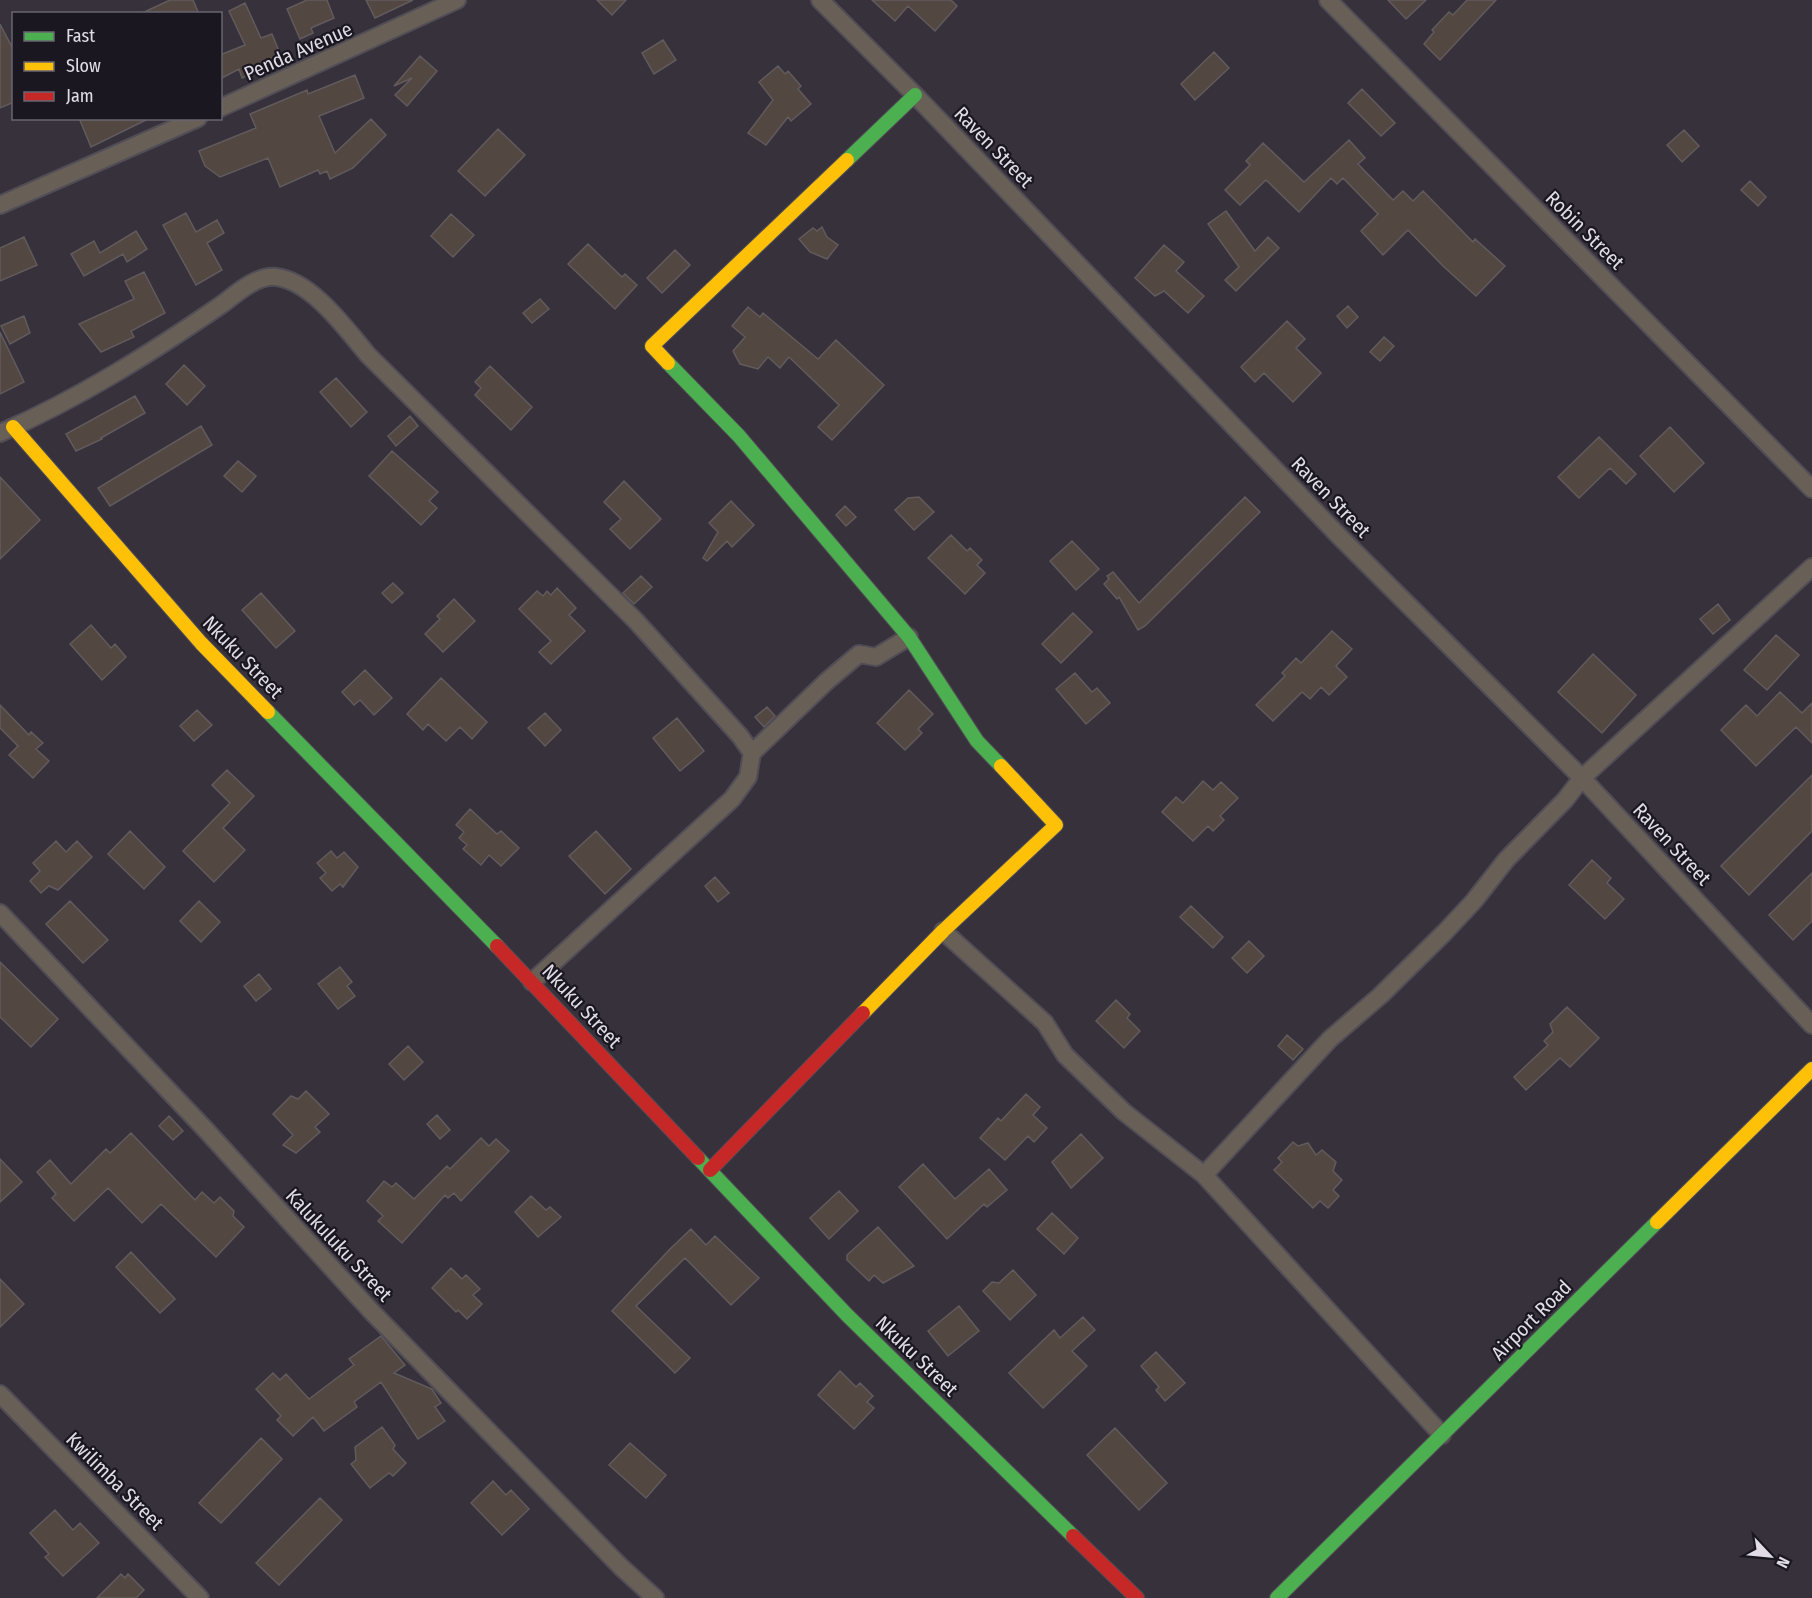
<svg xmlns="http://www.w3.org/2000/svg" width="1812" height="1598" viewBox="0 0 1812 1598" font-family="'Fira Sans Condensed',sans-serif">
<rect width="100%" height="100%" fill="#36313b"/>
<path fill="#534741" stroke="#615b5d" stroke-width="1.5" d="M170,0H193L199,14H140Z
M307,0H327L334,18L311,28L313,33L300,39L287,9Z
M366,0H413L375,18Z
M597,0H626L612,15Z
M872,0H951L957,6L935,31L908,6L895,21Z
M1388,0H1426L1406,19Z
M1467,0H1496L1440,60L1424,44L1434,32L1432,30L1449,12L1453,15Z
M245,3L261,38L272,34L283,61L242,78L239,69L220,79V55L245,45L229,11Z
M0,24L14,51V102L0,108Z
M663,40L676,60L654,74L642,53Z
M1214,52L1229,68L1195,100L1181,84Z
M420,56L437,71L407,106L395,95L412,78L394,86Z
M778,66L785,74L788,71L801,86L798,89L811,104L791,121L788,117L766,145L748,133L773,100L759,82Z
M355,75L364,98L319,116L335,153L371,119L386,135L353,168L330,179L327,171L320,174L318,170L280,187L268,158L220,177L205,166L199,151L256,128L250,114L307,90L308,94Z
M1362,89L1395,123L1381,136L1348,103Z
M79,118H150L91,147Z
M498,129L525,155L485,196L458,171Z
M1684,130L1699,146L1682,162L1667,145Z
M1349,140L1365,158L1358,164L1393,200L1403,191L1413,201L1423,191L1473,242L1475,239L1505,266L1476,296L1443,266L1408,230L1383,255L1361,231L1378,214L1343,178L1337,184L1331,178L1299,212L1266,180L1240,205L1225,190L1250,165L1246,161L1263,143L1304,182Z
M1750,181L1766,197L1758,206L1741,190Z
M1226,211L1255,251L1268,237L1279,248L1236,291L1225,280L1239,267L1208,224Z
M186,213L196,232L217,220L224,233L207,243L222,270L196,285L163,225Z
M451,214L474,235L453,257L431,236Z
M822,227L827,237L838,245L827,259L810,252L799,239L813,228L817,231Z
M136,231L147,249L127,262L123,254L84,276L71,254L94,241L100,253Z
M24,237L37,265L0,281V248Z
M588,244L622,277L625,274L637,285L615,309L568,264Z
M1164,245L1184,262L1176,271L1204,296L1188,313L1164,291L1155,296L1135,278Z
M675,250L690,265L662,293L647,278Z
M144,272L165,313L131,331L134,337L101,352L79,324L134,299L125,281Z
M540,299L549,309L532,323L523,313Z
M1348,306L1358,317L1347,328L1337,316Z
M748,307L760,317L763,313L818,359L836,340L884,385L832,440L818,427L839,405L789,357L780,368L768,357L758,369L740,364L733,351L745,337L732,326Z
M24,316L30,333L10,344L1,326Z
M1287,321L1305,339L1296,348L1321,373L1293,402L1264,373L1255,382L1241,367Z
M0,332L24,382L0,394Z
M1384,337L1394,346L1380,361L1370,352Z
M184,365L205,386L187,405L166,384Z
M490,366L532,407L511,430L475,395L481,388L475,382Z
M336,378L367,412L351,427L320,392Z
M135,396L145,413L101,438L102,439L76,451L66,434Z
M410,416L418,426L396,446L388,436Z
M201,426L212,445L110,506L98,488Z
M1670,427L1704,463L1674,492L1640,456Z
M1599,437L1636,474L1626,484L1610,468L1579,498L1558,477Z
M392,451L438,492L429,501L437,508L421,525L369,476Z
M238,461L256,476L242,492L224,476Z
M0,477L40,520L0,559Z
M624,481L661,519L630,549L610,529L621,519L604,502Z
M919,497L934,512L914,530L895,510L908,498Z
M1245,497L1260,512L1145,626L1138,630L1119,597L1117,599L1104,584L1109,579L1107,576L1113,572L1139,603Z
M731,501L754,525L732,547L727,541L707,561L703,558L718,532L709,523Z
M845,506L856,517L846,526L836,515Z
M951,535L967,551L970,548L982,560L977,565L985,573L965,594L928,558Z
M1072,541L1099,569L1076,590L1050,561Z
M641,576L652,587L634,604L623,593Z
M393,583L403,593L392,603L382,593Z
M557,588L576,608L569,615L585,631L551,664L539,652L551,641L519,609L537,591L543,596L547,591L551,595Z
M261,593L295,631L276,648L242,610Z
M454,599L475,621L443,652L425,634L440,619L437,616Z
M1718,604L1730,620L1713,634L1700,619Z
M1073,613L1092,632L1061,663L1042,644Z
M91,625L111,648L115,644L126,657L102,680L70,644Z
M1332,631L1352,649L1336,666L1347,677L1329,695L1321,687L1310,699L1302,692L1273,721L1256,705L1285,676L1282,673L1296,658L1301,663Z
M1776,635L1799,655L1767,690L1744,670Z
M1593,654L1636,695L1602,733L1558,692Z
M365,670L392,698L374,715L360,700L354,705L342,692Z
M1075,673L1092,692L1097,688L1110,703L1086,724L1056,689Z
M441,678L487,722L472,739L460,727L446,741L428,724L423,730L407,714Z
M909,690L933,714L918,729L922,733L905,750L877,723Z
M1780,692L1802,713L1812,703V743L1796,727L1756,766L1721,730L1746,705L1757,716Z
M0,705L29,735L31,732L43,743L36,749L49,761L33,778L9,755L18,746L0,728Z
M767,707L775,716L764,727L755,717Z
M197,710L212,725L194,741L180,726Z
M545,713L561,730L545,746L528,728Z
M677,718L704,751L680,771L653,738Z
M227,770L254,796L223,828L245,850L214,882L183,851L230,803L212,785Z
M1812,775V831L1749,895L1721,866Z
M1203,781L1213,790L1221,782L1238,798L1220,816L1224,820L1213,831L1208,826L1193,841L1162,812L1176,797L1183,803Z
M470,809L497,834L501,831L519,848L501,866L489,855L481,865L463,849L467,845L459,838L464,832L456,825Z
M130,831L165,867L144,889L108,854Z
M596,831L631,869L605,894L569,856Z
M56,841L66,852L77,841L92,857L58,890L49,886L41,893L30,881L40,871L33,863Z
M331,851L337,858L344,852L358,867L343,887L340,884L332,891L320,878L326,873L317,863Z
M1592,860L1611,878L1607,883L1624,899L1605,919L1569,885Z
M1812,873V921L1793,940L1769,915Z
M715,877L729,893L718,902L705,886Z
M70,901L108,940L83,963L46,924Z
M199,901L220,922L201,942L180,921Z
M1191,906L1223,937L1213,948L1180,917Z
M1249,941L1264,956L1247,973L1232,958Z
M0,962L58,1019L31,1047L0,1017Z
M340,967L352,982L347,986L355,996L338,1009L318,984Z
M259,974L271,989L256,1001L244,986Z
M1116,1000L1130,1014L1127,1018L1140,1031L1124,1048L1096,1021Z
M1567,1007L1599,1038L1570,1067L1560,1058L1526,1090L1514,1077L1548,1045L1544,1041L1553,1032L1550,1024Z
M1287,1035L1303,1049L1293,1060L1278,1046Z
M408,1046L423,1062L404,1080L389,1064Z
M306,1091L329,1114L315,1127L320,1132L296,1153L283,1145L293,1135L273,1114L291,1096L298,1099Z
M1026,1094L1040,1107L1033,1115L1047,1128L1034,1142L1028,1136L1005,1160L980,1138L998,1118L1001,1121Z
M437,1115L450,1130L440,1139L427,1124Z
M169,1116L183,1131L173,1140L159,1126Z
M131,1133L195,1200L202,1192L214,1203L220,1197L234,1211L233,1216L244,1227L216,1257L161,1204L142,1223L108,1188L74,1221L52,1198L56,1194L37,1172L50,1160L71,1184L106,1149L110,1153Z
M1081,1134L1103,1158L1071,1188L1052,1162Z
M481,1138L489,1146L496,1139L509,1151L461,1201L454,1193L448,1198L445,1195L402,1243L378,1221L383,1216L367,1201L384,1181L392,1187L396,1183L414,1199L447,1166L450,1169Z
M1293,1142L1298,1146L1308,1143L1316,1155L1322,1150L1336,1162L1333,1171L1342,1180L1333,1190L1339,1196L1328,1208L1320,1201L1313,1208L1274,1170L1282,1162L1278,1158Z
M0,1159L22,1182L0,1202Z
M923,1164L955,1199L989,1169L1007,1190L987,1207L984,1204L947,1239L899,1187Z
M839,1191L858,1211L829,1239L810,1218Z
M531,1196L546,1210L550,1207L561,1217L538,1237L515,1212Z
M1052,1213L1078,1238L1064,1254L1037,1229Z
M878,1227L914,1266L883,1283L874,1275L869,1281L847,1260V1255Z
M691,1229L706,1245L715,1236L759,1278L731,1305L685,1258L636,1306L690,1358L675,1373L612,1311L670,1249Z
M131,1252L175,1299L160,1313L116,1267Z
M451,1268L462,1279L466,1275L480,1289L473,1295L482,1304L467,1319L458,1310L456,1312L432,1288Z
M1013,1270L1036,1295L1010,1320L983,1291L992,1282L999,1283Z
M0,1279L24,1304L0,1327Z
M959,1306L979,1331L948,1356L928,1331Z
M1083,1317L1095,1330L1072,1351L1087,1366L1043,1408L1009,1373L1054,1330L1060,1338Z
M381,1336L405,1365L394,1373L432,1389L441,1403L435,1407L445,1421L418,1439L381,1382L354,1402L357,1407L324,1431L313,1417L293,1436L277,1420L281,1416L256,1389L273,1373L280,1380L286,1374L309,1399L354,1365L349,1359Z
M1156,1352L1185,1383L1165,1401L1156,1390L1159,1387L1141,1366Z
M840,1371L856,1387L860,1383L873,1396L867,1402L874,1408L854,1429L818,1395Z
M382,1427L395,1445L393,1449L406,1463L393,1476L389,1473L370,1488L351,1464L356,1460L355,1447Z
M1115,1428L1167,1483L1139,1510L1087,1455Z
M261,1438L282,1459L221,1523L199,1503Z
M630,1443L666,1475L646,1498L609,1465Z
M493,1481L506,1495L511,1490L529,1509L502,1535L471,1503Z
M320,1498L342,1520L279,1585L256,1563Z
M55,1510L73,1530L80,1523L99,1543L63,1576L45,1557L49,1554L30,1533Z
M121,1574L125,1578L128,1574L144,1590L136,1598H97Z"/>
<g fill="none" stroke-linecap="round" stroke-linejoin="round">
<defs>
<path id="street" d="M820,0L915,95L1339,536L1582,778L1812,1025
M1328,0L1812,489
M220,108L457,0
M0,205L198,118
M0,433C78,399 151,353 221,305C236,294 256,275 276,277C312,281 346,329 368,355L636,621L740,736L752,753L748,777L732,799L532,982
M752,753L827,681L859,654L876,657L909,637
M0,913L205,1129L372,1312L621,1567L655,1598
M943,931L1045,1023L1065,1055L1124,1112L1204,1175L1442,1435
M1204,1175L1330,1039L1381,995L1444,933L1474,901L1506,860L1565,800L1582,778L1812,567
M0,1394L200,1598"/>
<path id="fast" d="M847,160L915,95
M668,363L739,436L909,637L977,741L1001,766
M268,712L497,946
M698,1158L847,1315L1073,1536
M1277,1598L1657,1222"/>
<path id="slow" d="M668,363L652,346L847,160
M13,427L201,643L268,712
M863,1013L943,931L1056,825L1001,766
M1657,1222L1812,1069"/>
<path id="jam" d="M497,946L698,1158
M710,1170L863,1013
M1073,1536L1137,1598"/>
</defs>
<use href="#street" stroke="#514d56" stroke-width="20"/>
<use href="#fast" stroke="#514d56" stroke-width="16"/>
<use href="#slow" stroke="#514d56" stroke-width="16"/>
<use href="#jam" stroke="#514d56" stroke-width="16"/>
<use href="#street" stroke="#686057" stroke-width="16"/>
<use href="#fast" stroke="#4caf50" stroke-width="14"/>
<use href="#slow" stroke="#ffc107" stroke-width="14"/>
<use href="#jam" stroke="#c62828" stroke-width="14"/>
</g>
<g text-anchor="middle" stroke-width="4.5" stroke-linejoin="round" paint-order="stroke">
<g font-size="20" fill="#e1dce8" stroke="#1b1720">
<text transform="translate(298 51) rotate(-24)" y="7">Penda Avenue</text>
<text transform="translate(994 147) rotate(46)" y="7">Raven Street</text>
<text transform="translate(1585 230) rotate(45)" y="7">Robin Street</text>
<text transform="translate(1331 497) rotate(46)" y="7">Raven Street</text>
<text transform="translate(243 657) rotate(46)" y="7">Nkuku Street</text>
<text transform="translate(1672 844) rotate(47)" y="7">Raven Street</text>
<text transform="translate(582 1006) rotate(47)" y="7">Nkuku Street</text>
<text transform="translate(339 1245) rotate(47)" y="7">Kalukuluku Street</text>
<text transform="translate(1531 1320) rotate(-45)" y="7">Airport Road</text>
<text transform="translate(917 1356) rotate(44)" y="7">Nkuku Street</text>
<text transform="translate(115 1481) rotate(45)" y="7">Kwilimba Street</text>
</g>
</g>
<rect x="12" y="12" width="210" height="108" fill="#1b1720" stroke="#6a6670" stroke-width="1.5"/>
<rect x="24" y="32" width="30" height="9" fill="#4caf50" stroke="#6a6670" stroke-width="1.5"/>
<text x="66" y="42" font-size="18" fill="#e1dce8">Fast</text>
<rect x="24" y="62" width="30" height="9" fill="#ffc107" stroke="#6a6670" stroke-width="1.5"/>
<text x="66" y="72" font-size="18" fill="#e1dce8">Slow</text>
<rect x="24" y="92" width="30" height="9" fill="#c62828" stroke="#6a6670" stroke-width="1.5"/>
<text x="66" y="102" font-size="18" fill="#e1dce8">Jam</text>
<g transform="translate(1770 1556) rotate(116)" stroke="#1b1720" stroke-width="4.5" paint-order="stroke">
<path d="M0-4.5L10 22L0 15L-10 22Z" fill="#e1dce8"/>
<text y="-9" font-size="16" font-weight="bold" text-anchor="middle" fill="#e1dce8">N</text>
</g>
</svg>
